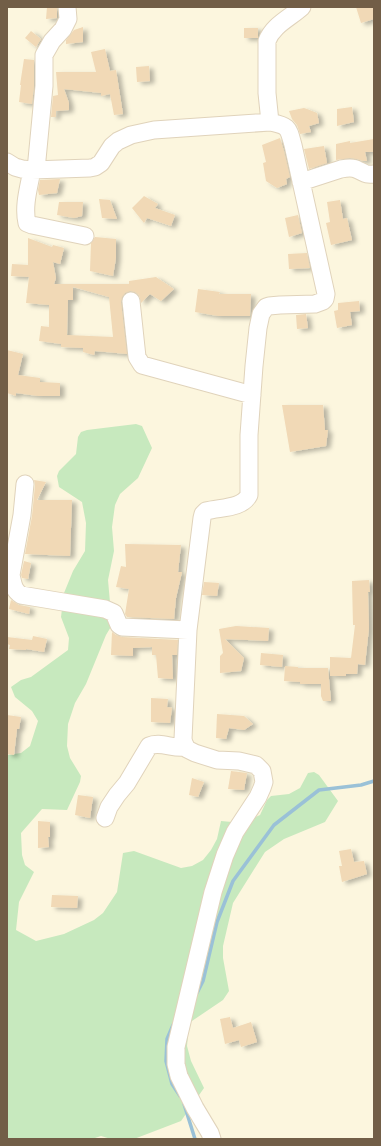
<svg xmlns="http://www.w3.org/2000/svg" width="381" height="1146" viewBox="0 0 381 1146" font-family="'Varela Round',sans-serif">
<defs>
<filter id="shadow"><feDropShadow dx="4.5" dy="2.5" stdDeviation="2" flood-color="#0004"/></filter>
</defs>
<rect width="100%" height="100%" fill="#fcf6de"/>
<path fill="#c7e9be" d="M136,424L142,426L152,448L138,478L120,494L115,505L112,527L114,551L108,580L112,625L106,635L86,684L75,703L68,724L67,746L70,758L81,776L80,782L67,810L42,809L21,833L22,855L25,865L34,872L19,902L16,930L36,941L64,934L94,920L103,913L117,892L123,853L134,851L181,868L192,866L203,860L211,850L217,839L221,821L243,823L260,815L267,800L271,796L289,794L300,788L308,773L314,772L319,775L338,801L325,822L284,839L265,852L233,903L223,946V958L229,991L223,1000L189,1023L187,1046L191,1061L204,1088L181,1121L134,1139H111L101,1136L92,1139H7V755L21,753L30,746L38,721L32,711L15,697L11,687L21,680L31,677L68,650L69,638L61,617L64,593L73,571L85,551L86,523L82,502L59,487L57,476L59,471L76,454L78,437L81,432L87,430Z"/>
<g fill="none" stroke-linecap="round" stroke-linejoin="round">
<path stroke="#9ac1d7" stroke-width="3.5" d="M197,993L203,981L217,922L233,881L274,825L319,790L361,785L374,781
M173,1025L167,1039L166,1061L172,1084L180,1096
M184,1104L195,1139"/>
</g>
<path fill="#f1d9b6" fill-rule="evenodd" filter="url(#shadow)" d="M47,7H57V18L46,19Z
M356,7H374V19L361,23Z
M83,27V42L66,44V40L74,30Z
M244,28H258V38H244Z
M31,31L41,39L36,47L25,38Z
M105,49L110,71L116,70L123,114L114,115L110,94L101,96V93L64,89L69,103V110L56,111V117H51L53,96L58,95L56,72H96L91,52Z
M24,59L34,60V86L32,104L19,102L21,85H20Z
M149,66L150,81L137,82L136,67Z
M352,107L354,122L337,126V109Z
M304,108L307,109L317,113L319,123L309,126L311,132L300,134L297,125L292,119L289,111Z
M280,138L284,151L290,177L286,179L287,184L277,188L266,181L263,163L266,162L262,145Z
M374,139V152H365L367,161H363L357,159L350,158L336,160V144L350,141V143Z
M324,146L327,163L309,169L304,149Z
M60,179L57,193L39,195L38,190L40,180Z
M144,196L158,204L155,208L175,215L171,226L147,218L144,223L132,208Z
M99,199L110,200L117,219L102,218Z
M340,200L343,219L347,218L352,240L331,245L326,223L330,222L327,202Z
M59,202H83L82,216L74,218L57,215Z
M298,215L302,233L289,237L285,218Z
M95,237L116,239V258L113,276L90,271L91,243Z
M28,238L52,247L53,245L64,248L60,264L53,262L56,278L54,284H129V281L156,277L174,289L161,301L150,294L141,303L139,295L135,292L130,291L125,293L122,297L121,302L127,354L95,351L94,355L83,352V348L61,347V344L39,341L41,326L49,327V305L26,303L29,277L11,276L12,264L28,265ZM73,287L109,297L113,337L67,335L68,300H73Z
M307,253L310,268L289,269L288,254Z
M198,289L220,292L219,294H251L250,316H218L195,312Z
M359,301L360,311L350,312L352,325L337,328L334,311L338,310V303Z
M306,314L308,328L297,329L296,315Z
M7,350L23,354L18,375L40,378V382L60,383V396H38L16,393V396L7,393Z
M282,405H323L325,430H328L326,446L290,452Z
M34,480L46,482L37,500H72L70,556L25,554L32,516L35,485Z
M125,544L181,545L178,572H182L176,598L174,619L127,617L125,614L129,589L116,587L121,566L126,567Z
M24,561L31,563L28,579L22,578L21,575Z
M369,580L370,592H368L369,628L365,665L358,664L357,674H346V676H330V657L351,658L355,625H353L352,581Z
M204,582L219,583L217,596L202,595Z
M11,600L19,605L30,607L29,614L9,609Z
M236,626L269,628L268,641L225,639L244,658L241,671L220,673V656L223,653L219,629Z
M112,632L116,635L122,637L178,640L177,655H172L173,679L158,678L156,655H152V647L133,648V656L111,655Z
M33,636L47,639L44,652L26,649V650L9,649L10,645L7,644V637L32,640Z
M261,653L283,655L282,667L260,665Z
M285,666L298,667V668H328L331,701H323L321,696V684H300V682L284,681Z
M151,698L168,699L167,707L172,708L170,723L151,722Z
M217,714L244,716L253,724L244,730L229,728L226,739L216,738Z
M7,715L21,717L19,729H17L14,755L7,754Z
M231,771L247,773L244,790L228,789Z
M192,778L204,782L198,797L189,795Z
M78,795L93,797L90,818L75,815Z
M38,821L50,822V837H48L49,847L38,848Z
M351,849L354,862L364,861L367,874L342,882L339,866H342L339,851Z
M52,895L78,896L77,908L51,907Z
M230,1017L233,1028L251,1022L257,1042L241,1047L239,1040L225,1044L220,1019Z"/>
<g fill="none" stroke-linecap="round" stroke-linejoin="round">
<defs>
<path id="minor" d="M270,122L267,93V41C273,25 290,18 302,7
M7,162L15,167L22,169L32,170L90,168L95,167L101,163L112,146L118,141L131,135L154,130L270,122C289,126 288,127 293,145L326,294L325,299L323,301L315,304L280,305L269,306L266,307L261,314L258,328L254,366L249,435V495C242,509 220,507 206,511L203,514L202,518L188,630L183,739L184,743L187,749L195,753L217,760L239,761L256,765L262,771L264,782L262,788L258,797L235,832L225,855L213,892L176,1047V1064L179,1076L195,1108L210,1133L212,1139
M32,170C29,187 23,206 27,223L32,225L85,236
M36,170L44,86V55L52,41L63,29L68,19L67,7
M301,182L341,169C347,168 353,167 358,170C365,173 365,175 374,174
M131,301L137,357L142,365L252,395
M25,484L22,515L11,575C13,583 13,590 21,595L105,609L114,613L119,625L122,627L188,630
M105,818L109,807L117,795L127,783L149,746C160,741 173,749 185,747"/>
</defs>
<use href="#minor" stroke="#e0d3bb" stroke-width="19"/>
<use href="#minor" stroke="#fff" stroke-width="17"/>
</g>
<rect width="381" height="1146" fill="none" stroke="#725e47" stroke-width="16"/>
</svg>
